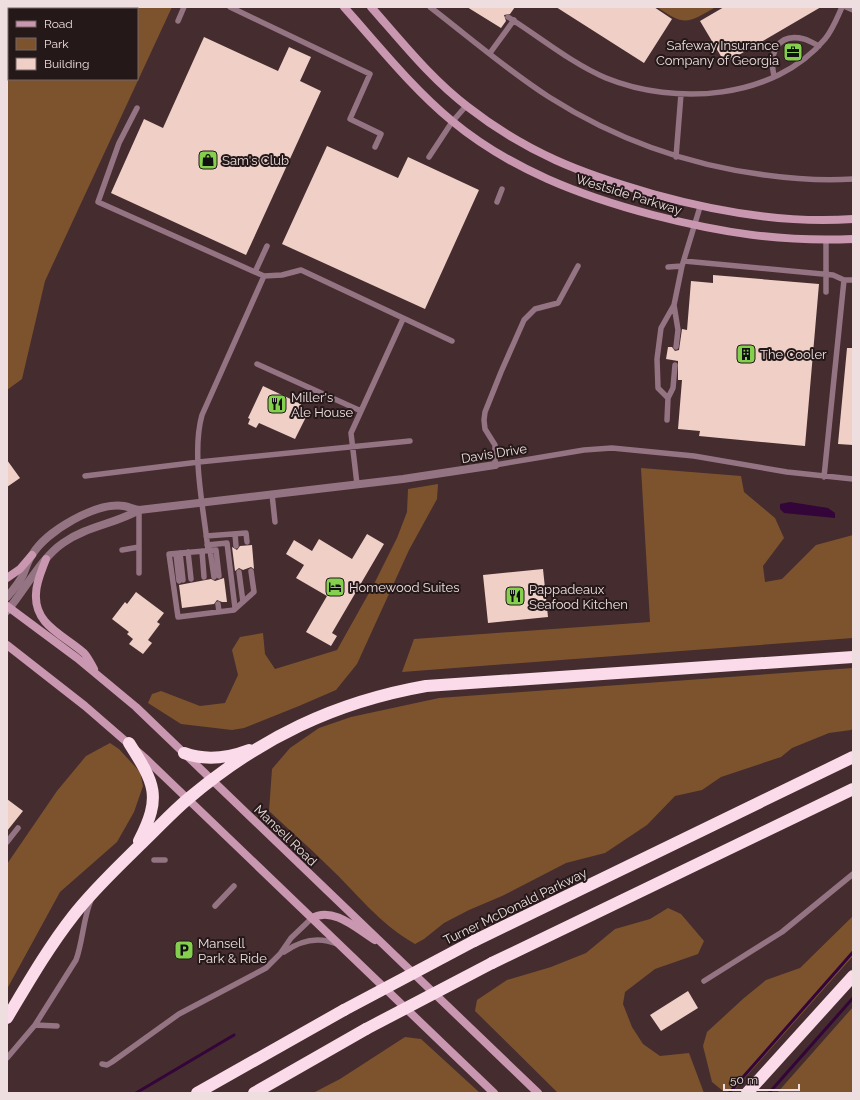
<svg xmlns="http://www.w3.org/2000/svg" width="860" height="1100" viewBox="0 0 860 1100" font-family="Raleway,sans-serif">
<rect width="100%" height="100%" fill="#452c2f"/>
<path fill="#7d532e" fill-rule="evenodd" d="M7,7H172L45,281L22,379L7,390ZM9,9H137V79H9Z
M657,7H716C687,23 686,27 657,7Z
M641,468L741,476L744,492L775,518L784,538L763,566L765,582L782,579L816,545L853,535V638L402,672L414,639L650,622Z
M438,484L437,499L409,550L357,664L336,690L299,706L244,728L232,730L181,724L148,703L152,694L161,691L200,706L225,703L238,675L232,650L240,637L263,633L265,654L275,669L337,650L374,584L397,538L407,512L408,489Z
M853,668V728L851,730L829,733L792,748L781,757L721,777L702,790L675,796L647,825L605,853L566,863L502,896L469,910L444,923L424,939L415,944C377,922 358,894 327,865C308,846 288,829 269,811L272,769L290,748L319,728L351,717L439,698Z
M110,743L119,749L140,772L143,786L134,812L117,842L60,892L7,989V864L57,791L86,756Z
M668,908L681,914L704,941L698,954L655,969L625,992L623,1004L632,1027L643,1044L660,1056L689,1053L704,1093H558L475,1011L477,1000L507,980L551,967L586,953L615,929L650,919Z
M853,916V956L736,1088L723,1091L712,1082L703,1046L707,1032L744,998L766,980L800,968Z
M853,1007V1091L851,1093H777Z
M405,1037L421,1039L480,1093H313L340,1079Z"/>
<path fill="#340539" d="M790,502L828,508L835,513V518L784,513L780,509V504Z"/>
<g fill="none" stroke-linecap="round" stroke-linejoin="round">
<path stroke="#340539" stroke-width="3" d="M18,9L20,7
M7,20L9,18
M136,1093L234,1035
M729,1093L853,952
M769,1093L853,998"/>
</g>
<path fill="#efcfc6" d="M467,7H515L510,14L504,15L506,21L501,28Z
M556,7H654L672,19L644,63Z
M724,7H821L725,63L700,21Z
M204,37L278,71L289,47L311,57L300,81L321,91L246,255L111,193L144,119L163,128Z
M327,146L398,178L408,157L479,190L425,309L282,244Z
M713,275L819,284L805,446L699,436L700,431L678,429L682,380H678V361L666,359L668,347H672L675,351L679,350L682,329L687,330L691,281L713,283Z
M847,348H853V445L838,444Z
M263,386L301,404L297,413L306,417L295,439L259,423L256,428L248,424L250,419L248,418Z
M7,460L20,478L7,487Z
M367,534L384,544L332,633L337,636L331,646L306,632L327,596L296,578L304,565L286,554L294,540L312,551L319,539L352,559Z
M252,545L254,569L251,567L243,570L239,568L235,571L232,547L237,550L240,546Z
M543,569L548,617L488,623L483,575Z
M224,578L227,602H222L217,600L214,604L182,608L179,585L211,579L215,581Z
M136,592L164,613L157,622L160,624L148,640L152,643L143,654L129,644L133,639L127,634L129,632L112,619L125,602L127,604Z
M7,799L23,811L7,831Z
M688,991L698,1008L661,1031L650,1015Z"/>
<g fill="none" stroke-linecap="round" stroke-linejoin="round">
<path stroke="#947483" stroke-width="5.5" d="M230,7L370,74L350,119L381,134L375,147
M430,7C469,37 507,70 549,97C615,139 687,165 765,175C794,179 824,181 853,179
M846,7L853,10
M508,17C540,37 571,63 606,78C675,106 774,100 825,39C833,29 837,18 842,7
M178,21L184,7
M490,53L514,20
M774,76C769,54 777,32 804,39C809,40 814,44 819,46
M137,108L119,143L98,202L264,276L282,275L301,270L452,341
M429,157L452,122L466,106
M676,157L681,94
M497,202L502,189
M826,240V292
M684,261L833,275L844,280L824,477
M578,266L558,303L535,309L524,320L501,372L485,412L484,420L485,429L495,445V465L584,450L612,448L694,456L787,472L853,479
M668,267L682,266
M255,272L267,246
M844,280H853
M674,305L678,330L676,347
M257,364L361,411
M668,398L673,388L675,365
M667,420L668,398L658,388L657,359L661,328L674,305L682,266L700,207
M85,476L199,462L410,441
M357,484L351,433L403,319
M272,494L275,522
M139,510V573
M235,534L236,546
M206,536L246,533L247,542
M207,545L227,543L235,608
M122,550L139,547
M208,550C204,510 191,454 202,415L264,276
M210,550L214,577
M202,551L204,577
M188,552L191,579
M180,553L183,580
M176,554L179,581
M239,572L243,602
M219,576L216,550L169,554L178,617L234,610L254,592L251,571
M218,604L219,612
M7,842L18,828
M154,860H165
M215,906L234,886
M284,952C301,940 318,936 337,944
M704,981L782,932L853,874
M35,1025L57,1026
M7,1058L35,1025L76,960C83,941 83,919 91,900
M102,1064L107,1065L112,1062L179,1014L266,968L280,954L291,938L312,918"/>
<path stroke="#947483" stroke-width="8" d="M7,597C13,590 19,583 23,575C26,568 28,560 32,555C46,531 96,502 124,506C129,507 134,509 139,510
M7,611C25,590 41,558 63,543C87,526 115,524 139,510L403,479L495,465"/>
<path stroke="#c997b0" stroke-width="8" d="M344,7C379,46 412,88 452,121C510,169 581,196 653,215C722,233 781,242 853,239
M371,7C402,42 431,79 468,107C527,153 582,174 653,194C718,212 785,224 853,219
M46,559C42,570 36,582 36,594C34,625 64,635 84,653C88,657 91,664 94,669
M7,578L20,569L32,555
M7,606L77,658L136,707L538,1093
M7,645L85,706L145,758L494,1093
M312,918C333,906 357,929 375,940"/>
<path stroke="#fbdbea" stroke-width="12" d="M129,743C155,784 162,796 139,841
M184,753C206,761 228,758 249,750
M474,941L853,757
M492,963L853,789
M7,1018C28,983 48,948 73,916C93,890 118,867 141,844C157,829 172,812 189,798C260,738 335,702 426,686L853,657
M197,1093L344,1010
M254,1093L366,1029
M747,1093L853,976"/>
<path stroke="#fbdbea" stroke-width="12" d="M344,1010L474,941
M366,1029L492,963"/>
</g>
<defs>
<symbol id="office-square" viewBox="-11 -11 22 22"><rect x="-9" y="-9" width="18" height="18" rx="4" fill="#84cf4d" stroke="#241819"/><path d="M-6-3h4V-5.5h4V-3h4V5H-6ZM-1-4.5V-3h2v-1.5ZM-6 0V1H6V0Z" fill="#111"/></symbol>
<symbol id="shop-square" viewBox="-11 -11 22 22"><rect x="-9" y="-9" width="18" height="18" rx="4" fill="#84cf4d" stroke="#241819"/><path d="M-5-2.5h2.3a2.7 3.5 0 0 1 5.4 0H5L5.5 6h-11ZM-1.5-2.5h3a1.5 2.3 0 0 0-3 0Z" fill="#111"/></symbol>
<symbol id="building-square" viewBox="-11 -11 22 22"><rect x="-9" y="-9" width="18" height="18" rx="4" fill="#84cf4d" stroke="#241819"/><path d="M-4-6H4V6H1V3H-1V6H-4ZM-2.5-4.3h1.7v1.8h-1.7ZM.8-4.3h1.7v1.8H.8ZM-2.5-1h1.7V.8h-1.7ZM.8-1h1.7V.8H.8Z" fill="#111"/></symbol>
<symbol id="restaurant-square" viewBox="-11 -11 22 22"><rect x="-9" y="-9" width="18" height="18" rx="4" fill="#84cf4d" stroke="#241819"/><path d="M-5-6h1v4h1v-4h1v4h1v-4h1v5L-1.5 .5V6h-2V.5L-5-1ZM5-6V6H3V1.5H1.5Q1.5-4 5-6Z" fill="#111"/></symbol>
<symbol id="hotel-square" viewBox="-11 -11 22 22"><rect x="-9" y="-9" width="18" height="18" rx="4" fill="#84cf4d" stroke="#241819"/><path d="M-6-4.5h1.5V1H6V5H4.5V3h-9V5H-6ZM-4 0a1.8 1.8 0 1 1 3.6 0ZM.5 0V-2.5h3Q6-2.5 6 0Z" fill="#111"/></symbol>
<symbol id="parking-square" viewBox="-11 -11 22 22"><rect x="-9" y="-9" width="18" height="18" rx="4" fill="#84cf4d" stroke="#241819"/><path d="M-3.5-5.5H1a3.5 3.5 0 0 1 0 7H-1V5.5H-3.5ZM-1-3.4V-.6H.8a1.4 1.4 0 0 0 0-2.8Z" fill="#111"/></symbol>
</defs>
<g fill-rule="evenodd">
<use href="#office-square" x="782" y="41" width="22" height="22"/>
<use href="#shop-square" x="197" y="149" width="22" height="22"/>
<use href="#building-square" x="735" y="343" width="22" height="22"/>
<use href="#restaurant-square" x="266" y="393" width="22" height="22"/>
<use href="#hotel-square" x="324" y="576" width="22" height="22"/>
<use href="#restaurant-square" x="504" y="585" width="22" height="22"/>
<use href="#parking-square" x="173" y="939" width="22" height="22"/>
</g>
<g text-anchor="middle" stroke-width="4" stroke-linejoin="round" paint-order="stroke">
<g font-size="13" fill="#efdedf" stroke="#241819" text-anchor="start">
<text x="779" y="50" text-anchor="end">Safeway Insurance<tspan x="779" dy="15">Company of Georgia</tspan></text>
<text x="222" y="165">Sam's Club</text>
<text x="760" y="359">The Cooler</text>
<text x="291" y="402">Miller's<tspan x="291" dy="15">Ale House</tspan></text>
<text x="349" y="592">Homewood Suites</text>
<text x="529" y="594">Pappadeaux<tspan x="529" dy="15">Seafood Kitchen</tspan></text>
<text x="198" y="948">Mansell<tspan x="198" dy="15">Park &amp; Ride</tspan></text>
</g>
<g font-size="13" fill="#efdedf" stroke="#241819">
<text transform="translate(629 194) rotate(17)" y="5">Westside Parkway</text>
<text transform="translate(494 453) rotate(-9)" y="5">Davis Drive</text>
<text transform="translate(286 835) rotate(44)" y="5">Mansell Road</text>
<text transform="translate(515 906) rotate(-26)" y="5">Turner McDonald Parkway</text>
</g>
</g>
<rect width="860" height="1100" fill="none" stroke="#efdedf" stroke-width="16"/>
<rect x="8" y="8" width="130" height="72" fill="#241819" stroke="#756768"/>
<rect x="16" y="21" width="20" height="6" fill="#c997b0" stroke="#756768"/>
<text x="44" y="28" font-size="12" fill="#efdedf">Road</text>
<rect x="16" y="38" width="20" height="12" fill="#7d532e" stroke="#756768"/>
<text x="44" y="48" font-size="12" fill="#efdedf">Park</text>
<rect x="16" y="58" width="20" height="12" fill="#efcfc6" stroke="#756768"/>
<text x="44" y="68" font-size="12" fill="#efdedf">Building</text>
<path d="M724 1084v6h75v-6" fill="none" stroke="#efdedf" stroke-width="2"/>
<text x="730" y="1084" font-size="12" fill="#efdedf" stroke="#241819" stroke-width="3" paint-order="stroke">50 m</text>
</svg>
